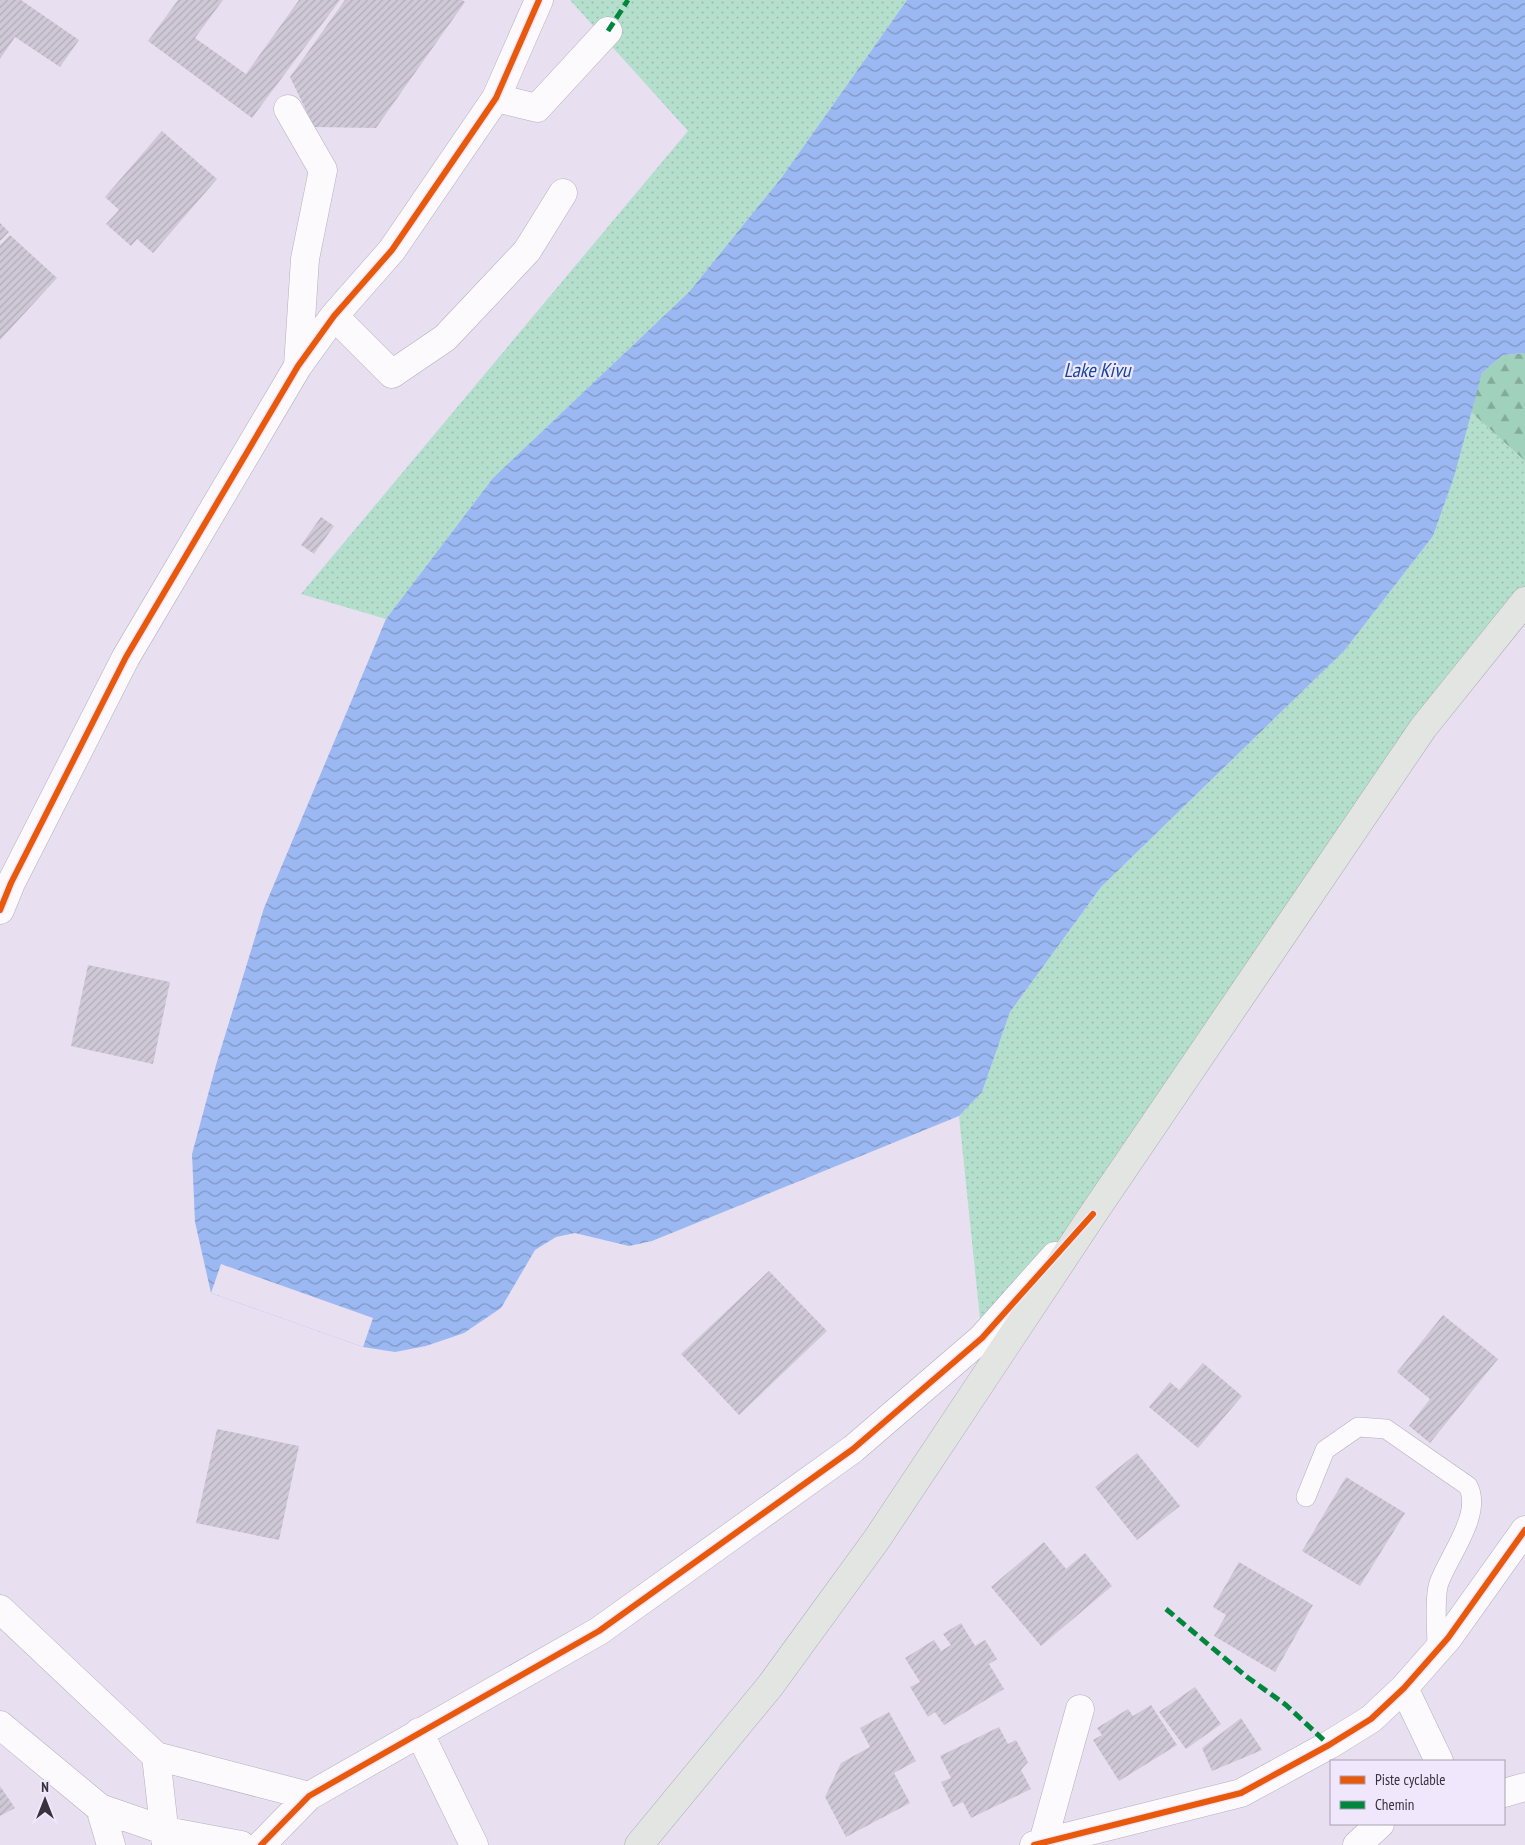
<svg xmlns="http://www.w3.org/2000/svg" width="1525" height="1845" viewBox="0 0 1525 1845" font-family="'PT Sans Narrow',sans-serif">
<defs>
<pattern id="grass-dots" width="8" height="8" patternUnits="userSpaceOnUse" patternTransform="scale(1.25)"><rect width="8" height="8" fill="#b5dfcd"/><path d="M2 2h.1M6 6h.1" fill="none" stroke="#9cc0b1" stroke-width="1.8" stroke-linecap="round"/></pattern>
<pattern id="forest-firs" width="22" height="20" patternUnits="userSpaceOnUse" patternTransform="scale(1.25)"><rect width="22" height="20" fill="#a0d1bc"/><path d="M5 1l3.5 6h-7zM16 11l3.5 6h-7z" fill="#83aa9a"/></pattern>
<pattern id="water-waves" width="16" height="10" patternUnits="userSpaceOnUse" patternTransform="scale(1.25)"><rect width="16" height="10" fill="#9bb8f2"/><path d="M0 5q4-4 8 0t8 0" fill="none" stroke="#7f96c5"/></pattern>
<pattern id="building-hatch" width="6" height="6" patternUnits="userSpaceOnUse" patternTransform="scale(1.25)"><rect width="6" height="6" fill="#cfc8d7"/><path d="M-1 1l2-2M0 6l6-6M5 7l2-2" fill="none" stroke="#b2acba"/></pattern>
</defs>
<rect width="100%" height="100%" fill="#e8dff1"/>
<path fill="url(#grass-dots)" d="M570,0H907L782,177L689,292L493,478L386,619L301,594L688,131Z
M1470,411L1525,461V601L1093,1214L982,1338L959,1116L982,1092L1010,1012L1101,887L1344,651L1433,536L1454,477Z"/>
<path fill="url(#forest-firs)" d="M1525,353V461L1470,411L1482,373L1503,355Z"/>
<path fill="url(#water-waves)" d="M907,0H1525V353L1503,355L1482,373L1454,477L1433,536L1344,651L1101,887L1010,1012L982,1092L959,1116L652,1241L629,1246L575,1233L556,1237L535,1250L501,1308L464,1333L426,1346L395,1352L363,1347L211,1293L195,1222L192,1154L216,1065L264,908L386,619L493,478L689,292L782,177Z"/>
<path fill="#e8dff1" d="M221,1264L373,1318L363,1347L211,1293Z"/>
<path fill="url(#building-hatch)" d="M0,0H21L79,40L60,67L15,37L0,59Z
M178,0H223L195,38L246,74L299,0H340L252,118L148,41Z
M345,0H462L465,2L376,128L314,127L290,77Z
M162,131L217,179L153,253L137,239L131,246L106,224L119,210L105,197Z
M0,223L9,232L0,241Z
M10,235L57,278L0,340V245Z
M321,517L334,526L314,554L301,545Z
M88,965L170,982L153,1064L71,1046Z
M769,1271L827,1331L739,1415L681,1354Z
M1443,1315L1498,1359L1430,1443L1409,1426L1430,1399L1397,1372Z
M1203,1363L1242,1396L1198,1448L1149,1407L1170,1382L1179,1390Z
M217,1429L299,1446L279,1540L196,1523Z
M1137,1453L1180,1506L1137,1540L1095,1487Z
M1346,1477L1405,1513L1360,1586L1302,1551Z
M1044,1542L1066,1569L1085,1553L1112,1586L1041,1646L991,1587Z
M1239,1562L1313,1605L1275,1672L1214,1636L1226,1615L1213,1607Z
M961,1623L975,1646L985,1640L997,1659L989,1664L1004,1689L944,1725L935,1712L928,1717L910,1687L920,1682L905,1658L934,1640L941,1651L951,1645L943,1634Z
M1195,1687L1221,1724L1186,1749L1159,1712Z
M1151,1705L1177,1745L1119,1781L1093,1740L1102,1735L1097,1728L1128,1709L1133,1716Z
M889,1712L916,1761L894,1773L910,1803L846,1837L825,1797L841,1763L870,1747L860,1728Z
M1241,1718L1262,1750L1212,1771L1202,1748Z
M999,1727L1008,1744L1016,1740L1028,1762L1021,1770L1031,1789L971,1818L963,1802L953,1807L941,1782L951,1778L940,1756Z
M0,1786L15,1808L0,1816Z"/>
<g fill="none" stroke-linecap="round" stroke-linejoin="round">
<defs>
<path id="service" d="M1306,1497L1325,1450L1358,1427L1386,1429L1468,1486C1483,1514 1448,1557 1439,1583C1434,1597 1437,1633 1437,1649"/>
<path id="minor" d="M496,98L537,108L608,31
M288,109L323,170L305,259L298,366
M334,316L392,374L445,338L527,251L563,193
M0,910L11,883L126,657L298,366L334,316L392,250L496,98L539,0
M0,1609L156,1756L309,1796
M1404,1688L1439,1761
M0,1725L100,1808L166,1831L241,1845
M419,1732L474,1845
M156,1756L166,1845
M1504,1793L1525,1787
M100,1808L111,1845
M1043,1842L1080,1709
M261,1845L309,1796L599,1631L853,1449L982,1338L1055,1256
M1034,1845L1241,1793L1329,1745L1371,1719L1404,1688L1448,1638L1525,1530
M1357,1845L1380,1824"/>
<path id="trunk" d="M639,1845L770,1686L877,1539L1093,1214L1423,728L1525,601"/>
</defs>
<use href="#service" stroke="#b4aebc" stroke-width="20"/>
<use href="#minor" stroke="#b4aebc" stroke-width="29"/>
<use href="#trunk" stroke="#adafb0" stroke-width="29"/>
<use href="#service" stroke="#fcfafd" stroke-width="19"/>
<use href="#minor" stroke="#fcfafd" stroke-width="28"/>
<use href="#trunk" stroke="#e2e5e2" stroke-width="28"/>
<path stroke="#00873e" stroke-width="5" stroke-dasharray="10 5" stroke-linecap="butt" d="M608,31L628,0
M1166,1609L1247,1677L1286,1705L1329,1745"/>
<defs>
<path id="cycleway" d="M0,910L11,883L126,657L298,366L334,316L392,250L496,98L539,0
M261,1845L309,1796L599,1631L853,1449L982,1338L1093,1214
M1034,1845L1241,1793L1329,1745L1371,1719L1404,1688L1448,1638L1525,1530"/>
</defs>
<use href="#cycleway" stroke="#f1e7fc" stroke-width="9"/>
<use href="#cycleway" stroke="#e8590c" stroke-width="6"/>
</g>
<g text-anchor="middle" stroke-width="4.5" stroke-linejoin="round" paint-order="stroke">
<g font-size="20" font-style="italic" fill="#12489d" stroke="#f1e7fc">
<text x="1097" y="377">Lake Kivu</text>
</g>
</g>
<rect x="1330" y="1760" width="175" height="65" fill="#f1e7fc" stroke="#a79fb0"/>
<rect x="1340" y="1776" width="25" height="8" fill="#e8590c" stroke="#a79fb0"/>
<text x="1375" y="1785" font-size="15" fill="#38323f">Piste cyclable</text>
<rect x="1340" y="1801" width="25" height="8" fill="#00873e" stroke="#a79fb0"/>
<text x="1375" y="1810" font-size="15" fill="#38323f">Chemin</text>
<g transform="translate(45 1800)" stroke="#f1e7fc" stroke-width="4" paint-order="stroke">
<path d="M0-4L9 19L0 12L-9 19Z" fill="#38323f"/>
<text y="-8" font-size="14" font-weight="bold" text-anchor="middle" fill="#38323f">N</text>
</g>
</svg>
